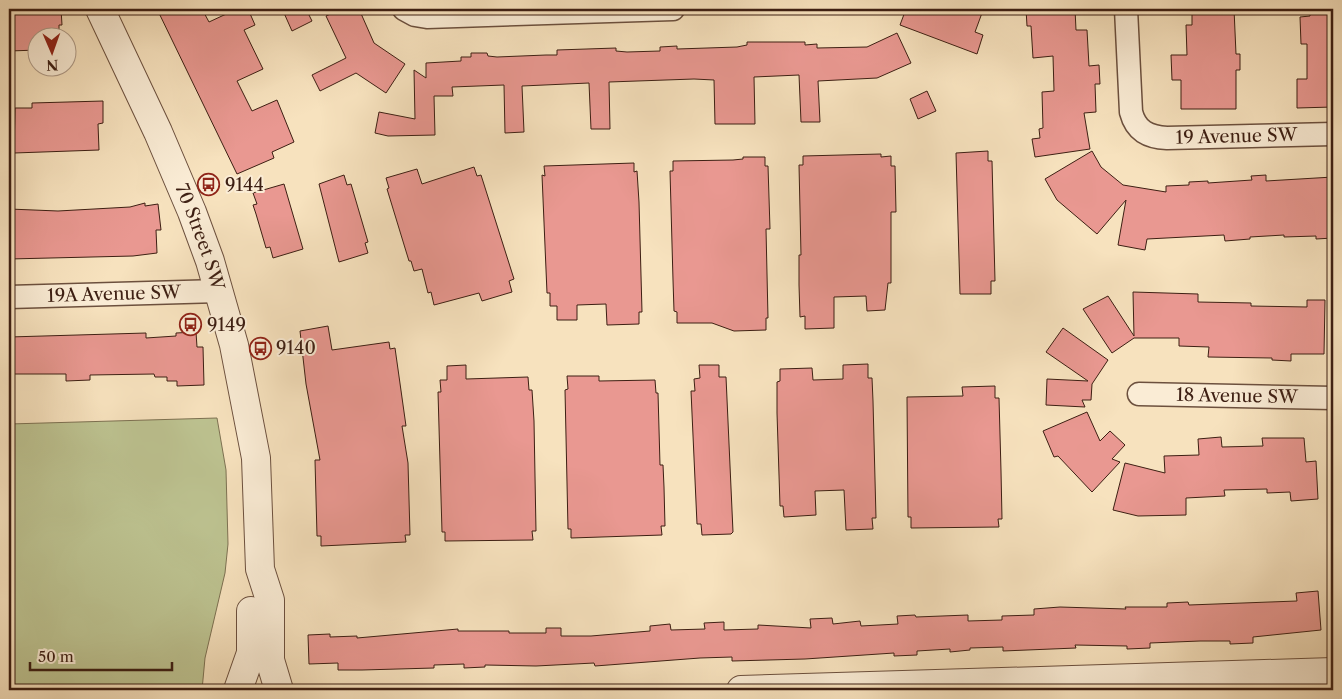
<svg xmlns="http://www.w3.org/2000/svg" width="1342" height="699" viewBox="0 0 1342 699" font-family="'Libre Caslon Text',serif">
<rect width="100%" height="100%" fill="#f7e2be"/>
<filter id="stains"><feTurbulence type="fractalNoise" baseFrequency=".004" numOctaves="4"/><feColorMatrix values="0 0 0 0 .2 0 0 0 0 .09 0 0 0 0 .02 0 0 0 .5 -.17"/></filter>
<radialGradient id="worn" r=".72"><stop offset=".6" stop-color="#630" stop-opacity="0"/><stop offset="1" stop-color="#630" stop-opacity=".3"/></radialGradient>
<path fill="#bdc391" stroke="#7d7152" d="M217,418L226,470L228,544L225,573L205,658L202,690H9V424Z"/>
<path fill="#e99891" stroke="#3d1f13" d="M9,9H61L62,25H59V38H38V50L9,51Z
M157,9H202L209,22L237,9H248L255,25L244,30L263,69L237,81L252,111L277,100L294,142L272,152L274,158L237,174Z
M294,9H306L312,21L292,31L284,13Z
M341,9H359L374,43L405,64L386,93L356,73L320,91L312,75L346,58L326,16Z
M906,9H970L982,13L975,32L983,35L977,54L900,25Z
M1026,9H1075L1076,30H1087L1089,66L1099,65L1100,84H1095L1096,112L1084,113L1090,149L1035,157L1032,139L1040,138L1039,129L1043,128L1042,92L1054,91L1053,56L1033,58L1031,26H1027Z
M1192,9H1234L1236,54H1240V70H1236V109H1181V80H1172L1171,55H1187L1186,25H1192Z
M1310,9H1333V107L1297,108V79H1307V44H1301L1300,17L1310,16Z
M897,33L911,63L877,78L818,81L820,122H801L799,75L754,77L755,124H715L714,80L694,79L609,82L610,129H591L589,83L522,86L524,132L505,133L504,85L452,87L453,96H434L435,135L388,136L375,133L379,112L415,119L414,70L426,78V63L461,61V57H471V53H487L488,56L497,57L546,55H557V50L616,48V51L627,52L660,51V47L677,46V49L737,47L747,45V42H805V45L817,44V48L867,47Z
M927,91L936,111L918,119L910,99Z
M103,101V123L98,124L99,150L14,153L15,108H32V103Z
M988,151V161H992L995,281H991V294H960L956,153Z
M1092,151L1101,167L1123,185L1166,192V186L1189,185V182L1208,181V183L1252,180L1251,176L1266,175V181L1333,177V238L1316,239V236L1284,237V235L1250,237V239L1225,241L1224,235L1147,239L1145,250L1118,245L1126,200L1097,234L1057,200L1045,179Z
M881,154V157L891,156V166H895L896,212H891V283H888L885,310L867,311L866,296L834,297V328L805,329V316L800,317L799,285V255H801L799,165H803V156Z
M743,157H765V166H768L770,229H766L768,318H766V330L734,331L712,323H677V312L674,311L673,280L670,171H673V161L733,160L743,159Z
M634,163V172L637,171L639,202L642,312H639V324L607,325L606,304L577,305V320H557V306H550V293H547L542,175L545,176L544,166Z
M474,167L477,176L481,175L514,279L509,281L512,292L482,301L479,293L434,305L431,292L428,293L422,269L414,271L411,261H409L387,189L389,188L386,178L417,169L422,184Z
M344,175L347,185L351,184L368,242L365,243L368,253L339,262L319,184Z
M284,184L303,249L273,258L270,247L266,248L256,214L253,205L257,204L253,193Z
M145,203V206L158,204L161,230H156L157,253L133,256L9,259V209L58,211L130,207Z
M1133,292L1198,294V302L1251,303V306L1307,307V300H1325L1324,354H1291V361L1272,360V358L1208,357L1209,347L1179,346V338H1134L1112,353L1083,309L1108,296L1134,336Z
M328,326L332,350L389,342L390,349L395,348L406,426H402L408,463L410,535H405L406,542L321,546V536H317L315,460H320L306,384L300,331Z
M1063,328L1108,360L1092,384L1091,400H1082L1085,407L1046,405L1047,379L1088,381L1046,352Z
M196,332L197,347H203L204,385L177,386V381H167V377H155L154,374L90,375V380L66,381V374H9V337L146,333V338L176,336V333Z
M868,364V378H872L873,401L876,518H872L873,529L846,530L844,490L815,491L816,515L784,517L783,506H780L777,413V382L780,381V369L812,368L813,380L843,379V365Z
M466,365V379L528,377L529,390H532L534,421L536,531H532L533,540L445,541V532H442L438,392H441L440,380H447V366Z
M699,365H719V377H726L733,532L731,534L702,535L701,524H697L691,391H695L694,379L700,378Z
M567,376H599V381L655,380L656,393H658L660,465H663L664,487L665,526H661L662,535L571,538V529H568L565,390L568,389Z
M995,386V398H999L1001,471L1002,519H998L999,527L911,528V517H908L907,397L963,396L962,387Z
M1087,412L1100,441L1110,431L1125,445L1112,459L1120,462L1092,492L1058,456L1054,457L1043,431Z
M1221,437L1222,447L1263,446L1262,438H1304L1306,462L1316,461L1318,499L1291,501L1290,492L1267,493V489L1224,490L1225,496L1186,498V515L1138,516L1113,510L1125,463L1165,473L1164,456L1199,455L1198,439Z
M1318,591L1321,630L1253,637V643L1230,644V641H1200L1150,643V648L1127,649V646L1075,645L1076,648L1003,651V647L970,648V650L950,652V649L917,651V655L894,656V653L805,659L732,661V657L700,658L595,666L594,663L536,666L485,665V667L464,668V664L434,665V668L362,670H338V663L309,664L308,635L330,634V637L357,636V638L458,629V631H509V633H546V628H561V636H591L650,631V626L670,624L671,630L705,629L704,623L724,622V630L758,629V625L811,628L810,619L832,618L833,624L860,621L861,626L898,624L897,616L915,615L916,617L968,615V621L1002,620V616L1034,615V609L1060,607L1126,609L1125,607H1167V603L1188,602L1189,605L1297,601L1296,593Z"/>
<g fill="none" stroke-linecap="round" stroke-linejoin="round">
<defs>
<g id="minor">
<path d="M404,9L415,15L427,17L673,9"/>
<path id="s1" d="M1126,9L1131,112C1136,131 1148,137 1167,138L1333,134"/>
<path id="s2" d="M9,297L219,291"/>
<path id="s3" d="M1139,394L1333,398"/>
</g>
<g id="tertiary">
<path id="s4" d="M100,9L158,132L192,212L210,261L234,345L256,458L260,569L270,600V660L279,690"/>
<path d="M238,690L251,653V611"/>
<path d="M741,690L1333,672"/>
</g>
</defs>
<use href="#minor" stroke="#6c503e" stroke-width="25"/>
<use href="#tertiary" stroke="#6c503e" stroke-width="30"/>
<use href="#minor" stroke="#faecd5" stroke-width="22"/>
<use href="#tertiary" stroke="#faecd5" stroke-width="28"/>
</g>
<defs>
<symbol id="bus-ring" viewBox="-11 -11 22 22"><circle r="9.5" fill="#faecd5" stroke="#8f2418" stroke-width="1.5"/><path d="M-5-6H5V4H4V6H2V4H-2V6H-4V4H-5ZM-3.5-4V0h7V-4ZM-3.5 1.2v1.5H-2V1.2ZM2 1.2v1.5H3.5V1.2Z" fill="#8f2418"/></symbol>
</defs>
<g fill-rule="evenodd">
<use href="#bus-ring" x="196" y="172" width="25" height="25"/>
<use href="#bus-ring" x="178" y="312" width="25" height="25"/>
<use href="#bus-ring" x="248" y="336" width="25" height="25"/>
</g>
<g text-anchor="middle" stroke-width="4" stroke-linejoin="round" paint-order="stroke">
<g font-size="18" fill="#3d1f13" stroke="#faecd5">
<text dy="6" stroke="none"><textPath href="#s1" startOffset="221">19 Avenue SW</textPath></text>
<text dy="6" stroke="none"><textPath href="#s4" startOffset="249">70 Street SW</textPath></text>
<text dy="6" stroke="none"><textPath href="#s2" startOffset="105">19A Avenue SW</textPath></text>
<text dy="6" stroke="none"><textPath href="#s3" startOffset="98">18 Avenue SW</textPath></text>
</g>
<g font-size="18" fill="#3d1f13" stroke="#faecd5" text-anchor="start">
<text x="225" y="191">9144</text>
<text x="207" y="331">9149</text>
<text x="276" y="354">9140</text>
</g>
</g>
<rect width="1342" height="699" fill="none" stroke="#f7e2be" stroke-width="30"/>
<rect x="10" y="10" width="1322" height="679" fill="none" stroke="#3d1f13" stroke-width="2.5"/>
<rect x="15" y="15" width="1312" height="669" fill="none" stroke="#3d1f13"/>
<g transform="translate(52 52) rotate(178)"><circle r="24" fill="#faecd5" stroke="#ae9a87"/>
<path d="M0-4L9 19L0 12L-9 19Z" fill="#8f2418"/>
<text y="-8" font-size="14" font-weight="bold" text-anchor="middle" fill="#3d1f13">N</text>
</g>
<path d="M30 662v8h142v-8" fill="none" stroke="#3d1f13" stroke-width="2.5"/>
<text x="38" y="662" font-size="15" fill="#3d1f13" stroke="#faecd5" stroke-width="4" paint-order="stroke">50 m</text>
<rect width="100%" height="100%" filter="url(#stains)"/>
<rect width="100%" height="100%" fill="url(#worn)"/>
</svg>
